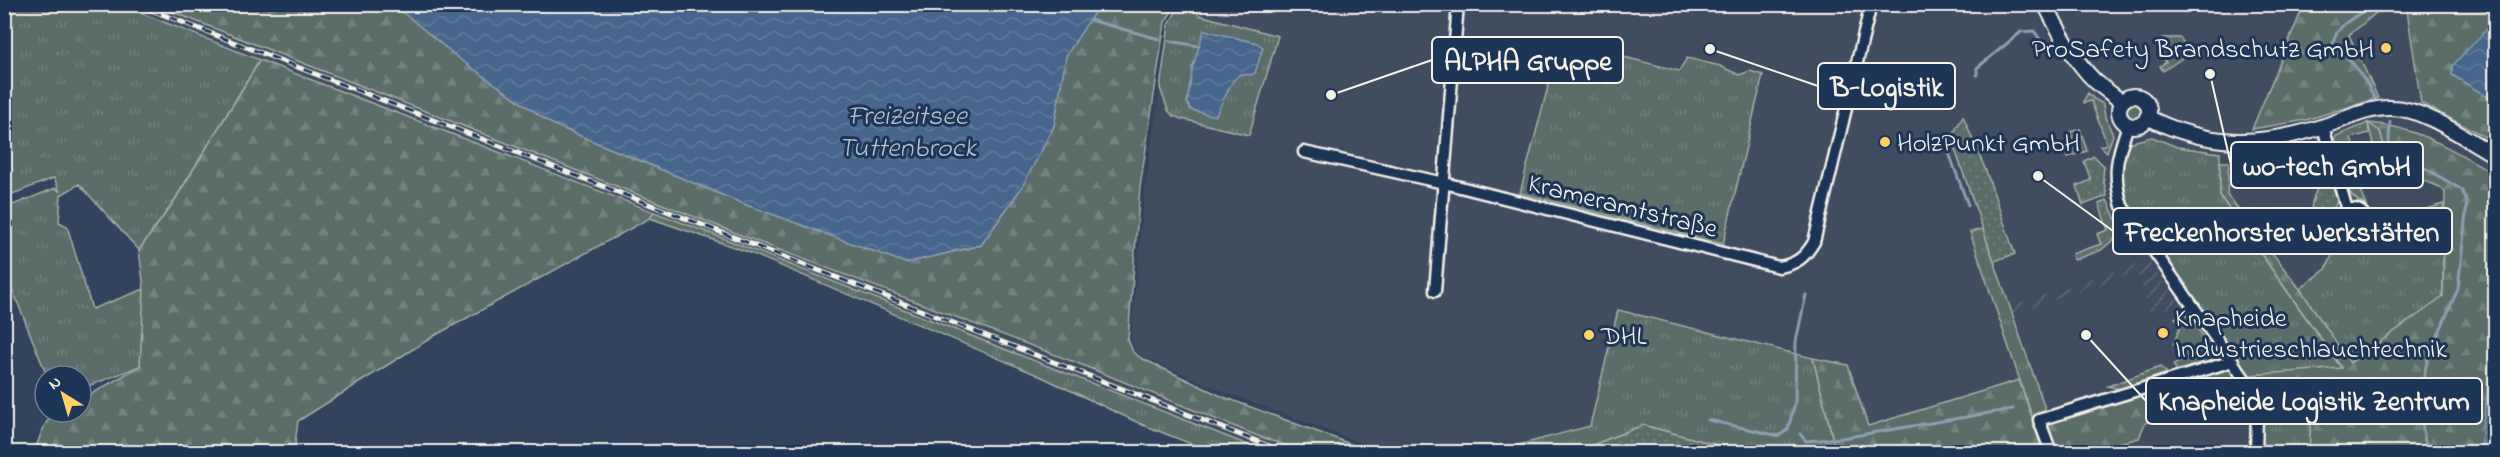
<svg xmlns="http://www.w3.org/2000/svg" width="2500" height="457" viewBox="0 0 2500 457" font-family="'Indie Flower',sans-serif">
<defs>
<pattern id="industrial-furrows" width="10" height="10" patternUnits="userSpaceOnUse" patternTransform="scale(1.5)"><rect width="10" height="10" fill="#3f4d61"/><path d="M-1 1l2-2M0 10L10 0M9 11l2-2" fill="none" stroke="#5b6778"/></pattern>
<pattern id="grass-tufts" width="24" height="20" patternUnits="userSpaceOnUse" patternTransform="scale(1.5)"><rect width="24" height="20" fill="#5a6d69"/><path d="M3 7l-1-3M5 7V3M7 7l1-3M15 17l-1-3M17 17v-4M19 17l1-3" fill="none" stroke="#72827e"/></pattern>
<pattern id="forest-firs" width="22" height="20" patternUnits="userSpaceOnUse" patternTransform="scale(1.5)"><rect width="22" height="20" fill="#5a6d69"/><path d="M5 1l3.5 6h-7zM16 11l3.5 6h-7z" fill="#72827e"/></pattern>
<pattern id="park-dots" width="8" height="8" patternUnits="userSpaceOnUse" patternTransform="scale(1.5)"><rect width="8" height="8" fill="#5a6d69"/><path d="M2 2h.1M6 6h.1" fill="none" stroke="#72827e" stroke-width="1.8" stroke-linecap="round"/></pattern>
<pattern id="water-waves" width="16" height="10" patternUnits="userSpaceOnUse" patternTransform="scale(1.5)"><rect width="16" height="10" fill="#46668c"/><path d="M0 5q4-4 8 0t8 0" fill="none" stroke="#617c9c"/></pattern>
</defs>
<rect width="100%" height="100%" fill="#31435d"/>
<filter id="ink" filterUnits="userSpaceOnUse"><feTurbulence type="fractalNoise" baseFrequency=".0167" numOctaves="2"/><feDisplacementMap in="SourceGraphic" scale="12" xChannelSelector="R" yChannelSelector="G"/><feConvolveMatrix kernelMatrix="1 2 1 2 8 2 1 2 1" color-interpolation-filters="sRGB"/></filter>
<g filter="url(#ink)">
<path fill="#3f4d61" d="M121,5H155L756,241L1082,365L1157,397L1305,452H1266L1244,444L715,235Z
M1180,5H2304L2286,49L2349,34L2386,5L2407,9L2421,103L2495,142V452H2060L1983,229L1970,233L2019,380L1868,426L1848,365L1619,310L1590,426L1493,452H1385L1225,392L1141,356L1134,349L1131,336L1145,188L1169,24Z"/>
<path fill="url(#industrial-furrows)" d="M2147,260L2179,304L2151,314L2137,272L2012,314L2010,306Z"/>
<path fill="url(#grass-tufts)" stroke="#a7afa8" stroke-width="1.5" d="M5,5H121L260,60L173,203L139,250L79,184L61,195L59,222L67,226L92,309L144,289L145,340L140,366L81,389V376H47L5,271V208L56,188L60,192L54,178L5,197Z
M1180,5H1191L1199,15L1278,36L1249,135L1182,119L1173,116L1168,110L1160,88L1169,24Z
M2163,38H2180L2189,50L2181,59L2163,71L2160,66L2166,62L2154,43Z
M1612,54L1679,71L1687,58L1720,66L1739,75L1750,71L1763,75L1723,244L1520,193L1554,64L1582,71L1603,67Z
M2088,93L2094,99L2103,104L2105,117L2113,135L2107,152L2100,146L2107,144L2091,101L2084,103V100Z
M2125 111a9 9 0 1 1 18 0a9 9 0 1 1-18 0Z
M2368,123L2380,131L2390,167L2355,176L2367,206C2350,198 2347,190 2343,172L2369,168L2367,160L2376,156Z
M2152,137L2177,147L2220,153V196L2342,369L2250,375L2130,208C2122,182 2119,169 2128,143Z
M2443,204V298L2349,363L2300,289L2326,269L2335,249C2358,251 2375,253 2379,224Z
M654,212L715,235L1266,452H1212L1143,425L1042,377L748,252L650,218Z
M1983,229L2060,452H2044L1970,232Z
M1618,310L1813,358L1836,452H1743L1643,425L1575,452H1493L1590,426Z
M2185,312L2205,339L2209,349L2202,362L2178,371L2173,365L2181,361L2177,346L2173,344L2182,323L2175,318Z
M2160,367L2167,373L2120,389L2108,386Z
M2262,409L2293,410L2311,417L2309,452H2260Z"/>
<path fill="url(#forest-firs)" stroke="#a7afa8" stroke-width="1.5" d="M155,5H394L461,60L552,124L744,204L906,263L981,245L1022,187L1054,126L1066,56L1090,5H1176L1165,22L1140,187L1128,339L1133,352L1141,358L1221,396L1372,452H1305L1258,436L1082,365L756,241Z
M2304,5H2495V142L2421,103L2407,10L2386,5L2349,35L2378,98L2306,120L2252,129Z
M260,60L654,212L650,218L434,336L298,421L294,452H34C47,421 43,412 81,412V400L140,366L144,289L139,250L173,203Z
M2368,123C2416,126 2455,151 2495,174V452H2309L2311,417L2293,410L2262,409L2250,375L2342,368L2220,196V162H2229L2227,195L2300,289L2350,363L2443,297L2445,192L2440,187L2390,167L2380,131Z
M1813,358L1848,365L1868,426L2019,380L2044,452H1836Z
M2233,361L2248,384L2239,392L2145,423L2139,438L2085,452H2056L2045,425Z"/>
<path fill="url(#park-dots)" stroke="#a7afa8" stroke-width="1.5" d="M1963,116L1986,171L2015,254L1994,261L1951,138Z
M2368,123L2369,133L2351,138L2357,156L2340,162L2333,141L2336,136Z
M2080,129L2087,151L2068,157L2064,147L2074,143L2070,132Z
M2094,156L2104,166L2103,177L2107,196L2083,205L2077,186L2091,180L2084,161Z
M2327,171L2338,199L2326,227C2298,219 2317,187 2327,171Z
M2107,200L2116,219L2125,230L2101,250L2074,260L2072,254L2101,244L2097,234L2108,230L2099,204Z
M1643,425L1743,452H1575Z"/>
<path fill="url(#water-waves)" stroke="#8c9eb1" stroke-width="1.5" d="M394,5H1099L1066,56L1054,126L1022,187L981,245L906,263L744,204L552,124L461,60Z
M2490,26H2495V106L2488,97L2452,75V66Z
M1204,30L1257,43L1263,47L1255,73L1251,75L1240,74L1233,81L1215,116L1191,110L1187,103L1193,66Z
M2495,375V452H2482V429L2490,376Z"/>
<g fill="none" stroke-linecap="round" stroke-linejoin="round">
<path stroke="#8c9eb1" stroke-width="3" d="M2375,4C2361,13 2335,25 2333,43L2354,65L2367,84L2376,101
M4,17L11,4
M1090,20L1159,39
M1170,41L1198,46
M1977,75V68L2021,32L2034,31L2042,42
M2390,122L2389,141L2391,148L2462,190L2467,203L2458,289L2428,358L2424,375L2420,413L2427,452
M1949,153L1968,205
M1708,420L1779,436L1788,429L1795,403L1796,341L1806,295
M1800,434L1806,441L1842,438L2013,409"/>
<defs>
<path id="minor" d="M2128,125C2117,157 2112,172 2122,206L2248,384L2257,415L2256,452
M2323,127L2347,210
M1304,152L1444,183L1779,267C1797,264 1805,257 1814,242L1871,4
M2337 224a15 15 0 1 1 30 0a15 15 0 1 1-30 0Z
M1435,291L1458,4
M2051,452L2039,420L2233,361"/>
<path id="tertiary" d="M2045,4C2059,31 2073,60 2095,81C2103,88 2113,95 2122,102
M2119 111a15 15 0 1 1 30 0a15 15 0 1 1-30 0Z
M2147,117C2206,147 2259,147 2321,127C2345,120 2367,107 2392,108C2424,108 2467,140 2496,156"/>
</defs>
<use href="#minor" stroke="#f4f1e8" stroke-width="15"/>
<use href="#tertiary" stroke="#f4f1e8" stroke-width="18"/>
<use href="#minor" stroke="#1d3557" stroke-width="10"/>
<use href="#tertiary" stroke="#1d3557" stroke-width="14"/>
<defs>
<path id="rail" d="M136,4L1284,452"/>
</defs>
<use href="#rail" stroke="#f4f1e8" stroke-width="5"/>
<use href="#rail" stroke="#1d3557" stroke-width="3" stroke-dasharray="9" stroke-linecap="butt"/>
</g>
</g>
<g fill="#ffd166" stroke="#1d3557" stroke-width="2">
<circle cx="2386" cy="48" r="6"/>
<circle cx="1885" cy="142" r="6"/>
<circle cx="2163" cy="333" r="6"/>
<circle cx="1589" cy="335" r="6"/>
</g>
<g text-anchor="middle" stroke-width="6" stroke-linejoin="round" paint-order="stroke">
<g font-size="27" fill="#f4f1e8" stroke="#1d3557" text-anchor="start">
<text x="2374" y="57" text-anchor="end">ProSafety Brandschutz GmbH</text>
<text x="1897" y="151">HolzPunkt GmbH</text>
<text x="2175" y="326">Knapheide<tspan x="2175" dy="31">Industrieschlauchtechnik</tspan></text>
<text x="1601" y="344">DHL</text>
</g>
<g font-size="27" fill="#f4f1e8" stroke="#1d3557">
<text transform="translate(1623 205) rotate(14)" y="9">Krameramtstraße</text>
</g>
<g font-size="28" font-style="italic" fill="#b7c0c8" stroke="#1d3557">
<text x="907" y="124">Freizeitsee<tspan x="907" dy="32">Tuttenbrock</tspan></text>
</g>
</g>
<path fill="none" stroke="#f4f1e8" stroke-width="2" d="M1331 95L1432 60M1710 49L1818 86M2210 74L2231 165M2038 176L2113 231M2086 335L2146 401"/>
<g fill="#f4f1e8" stroke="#1d3557" stroke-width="2">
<circle cx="1331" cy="95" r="6"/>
<circle cx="1710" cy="49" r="6"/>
<circle cx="2210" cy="74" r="6"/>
<circle cx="2038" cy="176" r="6"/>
<circle cx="2086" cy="335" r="6"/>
</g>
<g fill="#1d3557" stroke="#f4f1e8" stroke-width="2">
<rect x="1432" y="37" width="191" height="46" rx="6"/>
<rect x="1818" y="63" width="137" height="46" rx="6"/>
<rect x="2231" y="142" width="192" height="46" rx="6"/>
<rect x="2113" y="208" width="339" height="46" rx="6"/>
<rect x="2146" y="378" width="336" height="46" rx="6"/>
</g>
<g font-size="28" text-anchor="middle" font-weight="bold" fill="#f4f1e8">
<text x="1528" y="70">ALPHA Gruppe</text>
<text x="1887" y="96">B-Logistik</text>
<text x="2327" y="175">wo-tech GmbH</text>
<text x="2282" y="241">Freckenhorster Werkstätten</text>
<text x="2314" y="410">Knapheide Logistik Zentrum</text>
</g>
<rect width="2500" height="457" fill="none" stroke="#1d3557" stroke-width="24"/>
<rect x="12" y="12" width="2476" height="433" fill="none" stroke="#f4f1e8" stroke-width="2" filter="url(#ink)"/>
<g transform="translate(63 394) rotate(323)"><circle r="28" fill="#1d3557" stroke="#738091" stroke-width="1.5"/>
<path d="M0-4.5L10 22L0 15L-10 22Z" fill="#ffd166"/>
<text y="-9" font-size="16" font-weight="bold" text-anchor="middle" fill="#f4f1e8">N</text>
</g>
</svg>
